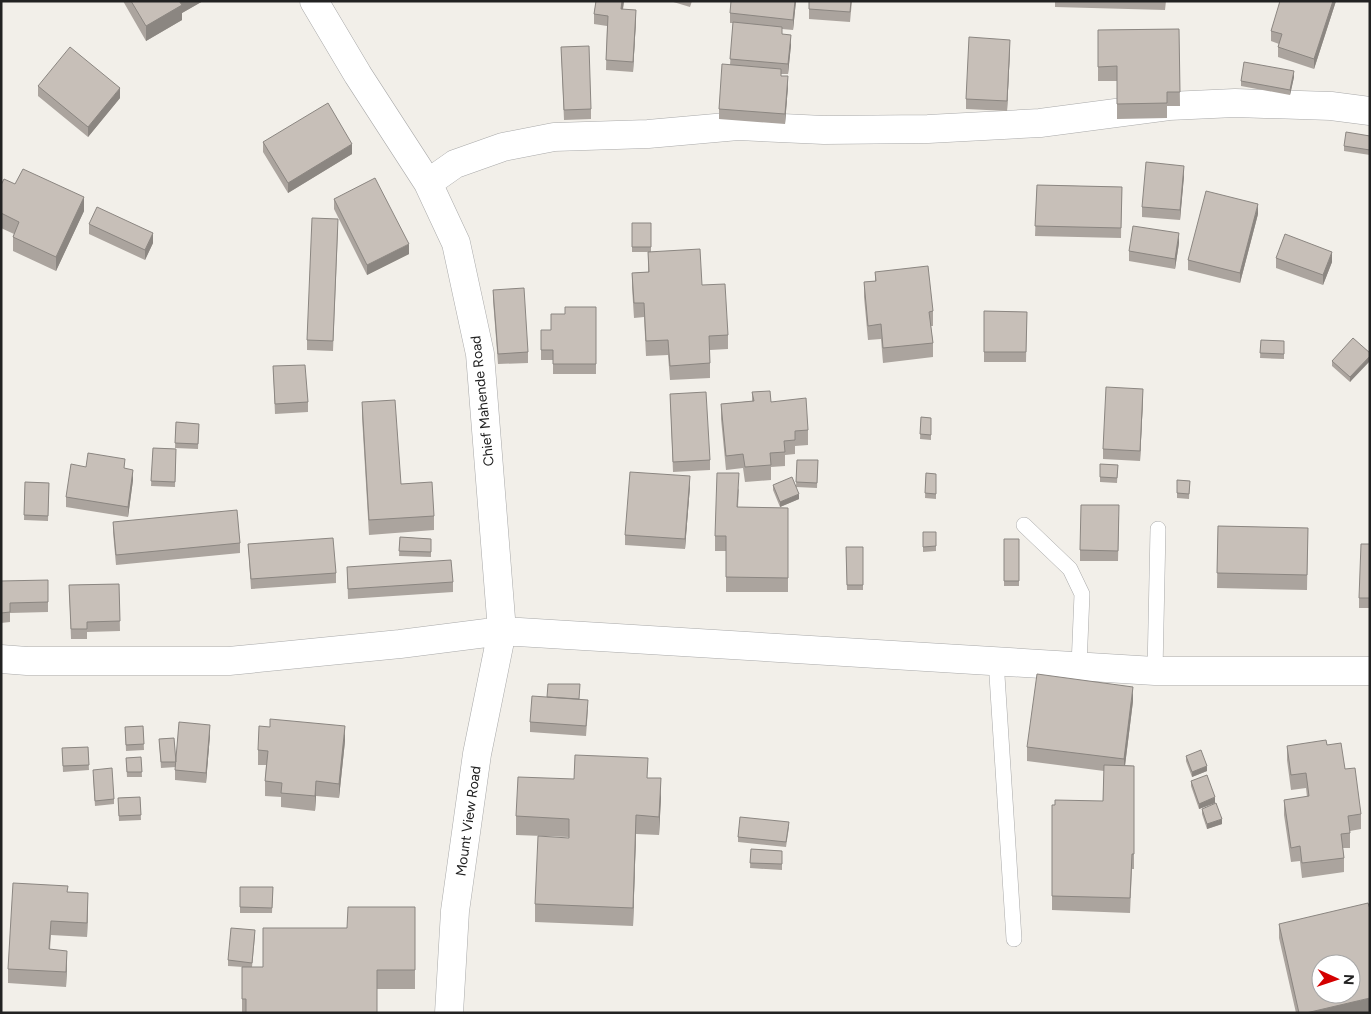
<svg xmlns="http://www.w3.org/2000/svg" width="1371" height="1014" viewBox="0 0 1371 1014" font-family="Figtree,sans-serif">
<rect width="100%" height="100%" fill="#f2efe9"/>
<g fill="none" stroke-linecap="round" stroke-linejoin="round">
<defs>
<path id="lane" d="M1024,525L1070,569L1082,594L1079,666
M996,660L1014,939
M1155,671L1158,529"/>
<path id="street" d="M314,1L358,75L428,183L456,243L480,354L502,631L477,754L455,911L449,1013
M428,183L455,164L503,147L554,137L648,134L738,126L824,130L928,129L1040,123L1169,106L1235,103L1331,106L1370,111
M1,659L27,661H229L400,644L502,631L1155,671H1370"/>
</defs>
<use href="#lane" stroke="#a9a9a9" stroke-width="16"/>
<use href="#street" stroke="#a9a9a9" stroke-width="29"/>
<use href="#lane" stroke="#fff" stroke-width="15"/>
<use href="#street" stroke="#fff" stroke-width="28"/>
</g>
<path fill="#aba49e" d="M123,1H203L182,13V20L146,41Z
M596,1H624L623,10L636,20L633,72L606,70L607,26L594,24V14Z
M670,1H692L690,7Z
M796,1L793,30L782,29V34L791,45L788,74H781V76L788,86L785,124L719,119V109L730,65L733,23H730V13Z
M852,1L850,22L809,19V9Z
M1055,1H1166L1165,10L1055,7Z
M1336,1L1314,69L1278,57V47L1279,44L1271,41V31Z
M1179,29L1180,106H1167V118L1117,119V81H1098V30Z
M561,47L591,109V119L564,120Z
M1010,50L1007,111L966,109V99Z
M1294,77L1290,95L1241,86V81Z
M38,86L120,98L88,137L38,96Z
M1370,136V155L1344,151V146Z
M263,142L352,154L288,193L263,152Z
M1184,176L1180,220L1142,217V207Z
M15,184L84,211L56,271L13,251V237L14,234L1,228V185Z
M1037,185L1122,187L1121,238L1035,236Z
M334,199L409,254L367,275L334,209Z
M1258,214L1240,283L1188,270V260Z
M632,223H651V252H632Z
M89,224L153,243L145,260L89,234Z
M338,229L333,351L307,350V340Z
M1179,243L1175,269L1129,261V251Z
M648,252L702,285L728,335V349L710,350V378L670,380L668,355L646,356L644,317L634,318L632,287V273L648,272Z
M1276,258L1332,262L1323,285L1276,268Z
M875,272L933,311V326H931L933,343V357L883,363L881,339L868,340L864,297V282L875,281Z
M493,290L528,352V363L498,364L493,300Z
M596,307V374H553V360H541V330H551L565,314Z
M984,311L1027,312L1026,362H984Z
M1261,340L1284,341V359L1260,358Z
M1370,353L1350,382L1332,366V361Z
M273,366L308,402V412L275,414Z
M752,392L771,402L808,430V445L795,446V454L785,455V466L771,467V480L745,482L743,468L726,470L721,419V404L752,401Z
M670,394L710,460V470L673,472Z
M1143,399L1140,461L1103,459V449Z
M362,402L401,484L434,516V530L369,535L362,417Z
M921,417L931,418V440L920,439Z
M176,422L199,424L198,449L175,448Z
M153,448L176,449L175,487L151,486Z
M797,460H818L817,488L796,487Z
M1100,464L1118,465L1117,483L1100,482Z
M86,467L125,469L133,480L128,517L66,507V497Z
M926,473L936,474V499L925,498Z
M1177,480L1190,481L1189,499L1177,498Z
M25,482L49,483L48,521L24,520Z
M773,485L799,499L780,507L773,490Z
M690,486L685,549L625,545V535Z
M739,488L738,507L788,508V592H726V551H715V536Z
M1119,516L1118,561H1080V550Z
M113,522L240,543V553L116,565L113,532Z
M1218,526L1308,528L1307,590L1217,588Z
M923,532H936V551L923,552Z
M400,537L431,539V557L399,556Z
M1004,539H1019V586H1004Z
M248,544L336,573V583L251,589Z
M1370,544V608H1359V598Z
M846,547H863V590H847Z
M347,567L453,582V592L348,599Z
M1,581L48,602V612L10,613V622L1,623Z
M119,584L120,631L87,632V639H71L69,585Z
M579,699L588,710L586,736L530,732V722Z
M1133,701L1125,765L1134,766V869H1132L1130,913L1052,910V805L1103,801L1104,771L1027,761V747Z
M143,726L144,750L126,751L125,727Z
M210,735L206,783L175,780V770Z
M174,738L176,767L161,768L159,739Z
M345,741L339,798L316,796L315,811L281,807V797L265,796V781L266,765H258V750Z
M1327,745L1345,769L1361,814V829L1350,831V848H1343L1344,858V872L1302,878L1300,861L1291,862L1284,815V800L1307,797L1306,788L1291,790L1287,760V746Z
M88,747L89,770L63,772L62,748Z
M1186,756L1207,771L1192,777L1186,761Z
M141,757L142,777H127L126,758Z
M93,775L114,799V804L95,806Z
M648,778L661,797L659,835L636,834L633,926L535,922V904L569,837L516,835V816L574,779Z
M1191,781L1215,803L1199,809L1191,786Z
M140,797L141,820L119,821L118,798Z
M1202,809L1222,824L1207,829L1202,814Z
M789,827L786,847L738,842V837Z
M751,849L782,851V870L750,868Z
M240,887H273L272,913H240Z
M68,892L88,908L87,937L51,935L50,949L67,965L66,987L8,983V969Z
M415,907V989H377V1013H242V967H243L228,966V960L255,936L252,967H263L347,928Z
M1279,924L1370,1012L1296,1013L1279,938Z"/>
<path fill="#8b8681" d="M179,1H203L182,13V20L146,41V26Z
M622,1H624L621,20V9Z
M795,1H796L793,30V20Z
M1333,1H1336L1314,69V59Z
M636,10V20L633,72V62Z
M791,35V45L788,74V64Z
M1010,40V50L1007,111V101Z
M1294,71V77L1290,95V90Z
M788,76V86L785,124V114Z
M120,88V98L88,137V127Z
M352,144V154L288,193V183Z
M1184,166V176L1180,220V210Z
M84,197V211L56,271V257Z
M1258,204V214L1240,283V273Z
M153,233V243L145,260V250Z
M1179,233V243L1175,269V259Z
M409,244V254L367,275V265Z
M1332,252V262L1323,285V275Z
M1370,356V361L1350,382V377Z
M1143,389V399L1140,461V451Z
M133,470V480L128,517V507Z
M690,476V486L685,549V539Z
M799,494V499L780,507V502Z
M1133,687V701L1124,774V759Z
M210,725V735L206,783V773Z
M345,726V741L339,798V784Z
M1207,766V771L1192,777V772Z
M661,778V797L659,835V817Z
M316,781V796L315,811V796Z
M1215,797V803L1199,809V804Z
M636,815V834L633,926V908Z
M1222,819V824L1207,829V824Z
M88,893V908L87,937V923Z
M67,951V965L66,987V972Z
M1370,998V1012L1369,1013H1306Z"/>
<path fill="#c7bfb8" stroke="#8b8681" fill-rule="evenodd" d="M131,1H179L182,5L146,26Z
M596,1H622L621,9L636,10L633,62L606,60L608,16L594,14Z
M731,1H795L793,20L730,13Z
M809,1H851L850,12L809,9Z
M1280,1H1333L1314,59L1278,47L1282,34L1271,31Z
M733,22L782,27V34L791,35L788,64L730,59Z
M1179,29L1180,92H1167V103L1117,104V66L1098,67V30Z
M969,37L1010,40L1007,101L966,99Z
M589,46L591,109L564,110L561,47Z
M70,47L120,88L88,127L38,86Z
M1244,62L1294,71L1290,90L1241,81Z
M722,64L781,69V76H788L785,114L719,109Z
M328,103L352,144L288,183L263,142Z
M1346,132L1370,136V150L1344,146Z
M1146,162L1184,166L1180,210L1142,207Z
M23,169L84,197L56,257L13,237L19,222L1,213V185L4,179L15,184Z
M375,178L409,244L367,265L334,199Z
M1037,185L1122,187L1121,228L1035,226Z
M1206,191L1258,204L1240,273L1188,260Z
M97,207L153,233L145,250L89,224Z
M312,218L338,219L333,341L307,340Z
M632,223H651V247H632Z
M1133,226L1179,233L1175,259L1129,251Z
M1285,234L1332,252L1323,275L1276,258Z
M700,249L702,285L725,284L728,335L709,336L710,363L670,366L668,340L646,341L644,303H634L632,273L649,272L648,252Z
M928,266L933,311L929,312L933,343L883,348L881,324L868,326L864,282L876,281L875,272Z
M524,288L528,352L498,354L493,290Z
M565,307H596V364H553V350H541V330H551V314H565Z
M984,311L1027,312L1026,352H984Z
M1353,338L1370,353V356L1350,377L1332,361Z
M1261,340L1284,341V354L1260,353Z
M305,365L308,402L275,404L273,366Z
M1106,387L1143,389L1140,451L1103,449Z
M770,391L771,402L806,398L808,430L795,431V440L784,441L785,452L770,453L771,465L745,467L743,454L726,456L721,404L754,401L752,392Z
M706,392L710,460L673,462L670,394Z
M395,400L401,484L432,482L434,516L369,520L362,402Z
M921,417L931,418V435L920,434Z
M176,422L199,424L198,444L175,443Z
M153,448L176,449L175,482L151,481Z
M88,453L125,459L124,468L133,470L128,507L66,497L71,464L86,467Z
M797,460H818L817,483L796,482Z
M1100,464L1118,465L1117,478L1100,477Z
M630,472L690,476L685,539L625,535Z
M717,473H739L737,507L788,508V578L726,577V536H715Z
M926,473L936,474V494L925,493Z
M792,477L799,494L780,502L773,485Z
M1177,480L1190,481L1189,494L1177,493Z
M25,482L49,483L48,516L24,515Z
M1081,505H1119L1118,551L1080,550Z
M237,510L240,543L116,555L113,522Z
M1218,526L1308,528L1307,575L1217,573Z
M923,532H936V546L923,547Z
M400,537L431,539V552L399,551Z
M333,538L336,573L251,579L248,544Z
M1004,539H1019V581H1004Z
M1361,544H1370V598H1359Z
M846,547H863V585H847Z
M451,560L453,582L348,589L347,567Z
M48,580V602L10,603V612L1,613V581Z
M119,584L120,621L87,622V629H71L69,585Z
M1037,674L1133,687L1124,759L1027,747Z
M548,684H580L579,699L547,697Z
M532,696L588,700L586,726L530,722Z
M270,719L345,726L339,784L316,781L315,796L281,793L282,783L265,781L268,751L258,750L259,726L270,727Z
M179,722L210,725L206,773L175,770Z
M143,726L144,744L126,745L125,727Z
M174,738L176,762H161L159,739Z
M1326,740L1327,745L1341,743L1345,769L1355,768L1361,814L1348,816L1350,833L1341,834L1344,858L1302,863L1300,846L1291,848L1284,800L1309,796L1306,773L1291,775L1287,746Z
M88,747L89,765L63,766L62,748Z
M1201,750L1207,766L1192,772L1186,756Z
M575,755L648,758L647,778H661L659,817L636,815L633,908L535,904L538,836L569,838V819L516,816L518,777L574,779Z
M141,757L142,772H127L126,758Z
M1104,765L1134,766V854H1132L1130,898L1052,896V805H1055V800L1103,801Z
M112,768L114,799L95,801L93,770Z
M1207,775L1215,797L1199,804L1191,781Z
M140,797L141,815L119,816L118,798Z
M1216,803L1222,819L1207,824L1202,809Z
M740,817L789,822L786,842L738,837Z
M751,849L782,851V864L750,863Z
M13,883L68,886L67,892L88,893L87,923L51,921L49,949L67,951L66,972L8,969Z
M240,887H273L272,908L240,907Z
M1368,903L1370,909V998L1306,1013H1299L1279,924ZM1321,964H1351V994H1321Z
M348,907H415V970H377V1013H246V999H242V967H263V928H347Z
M231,928L255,930L252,963L228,960Z"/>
<g text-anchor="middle" stroke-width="5" stroke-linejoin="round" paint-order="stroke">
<g font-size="14" fill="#222" stroke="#fff">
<text transform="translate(482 401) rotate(-96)" y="5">Chief Mahende Road</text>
<text transform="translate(468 821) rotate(-82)" y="5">Mount View Road</text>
</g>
</g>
<rect width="1371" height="1014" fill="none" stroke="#222222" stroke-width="5"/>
<g transform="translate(1336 979) rotate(93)"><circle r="24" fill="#ffffff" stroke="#a7a7a7"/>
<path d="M0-4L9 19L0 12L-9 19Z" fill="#d40000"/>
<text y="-8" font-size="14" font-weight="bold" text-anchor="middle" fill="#222222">N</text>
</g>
</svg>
